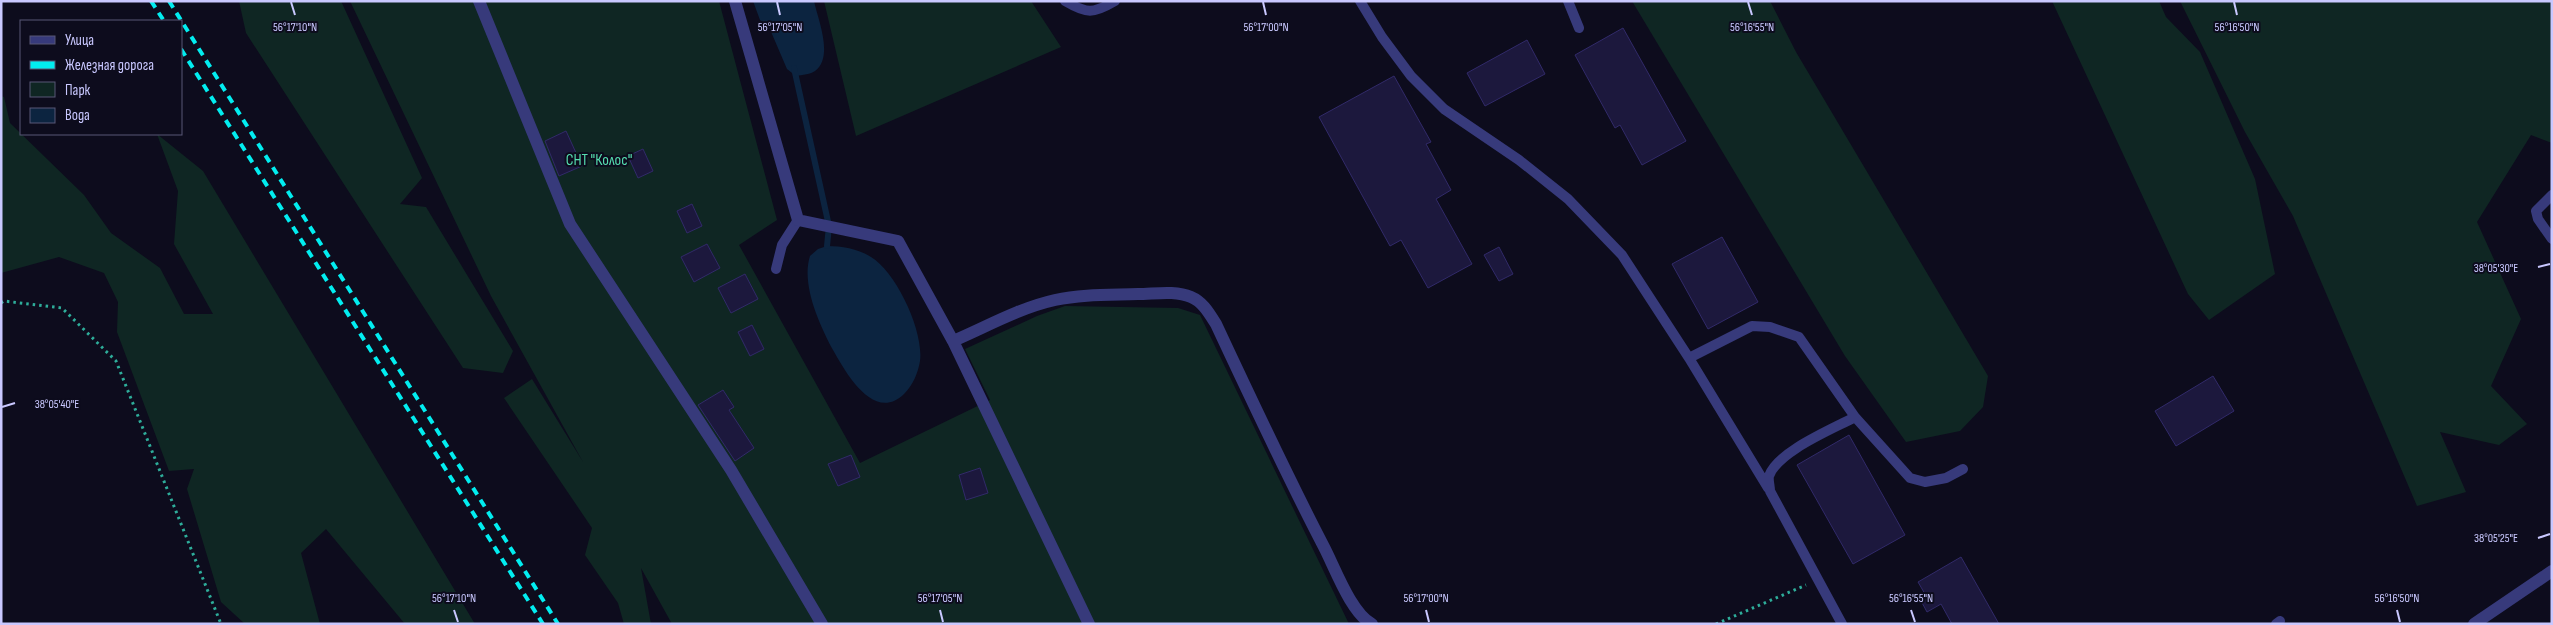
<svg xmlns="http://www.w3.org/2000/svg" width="2553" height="625" viewBox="0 0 2553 625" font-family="'Sofia Sans Condensed',sans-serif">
<rect width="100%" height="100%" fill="#0d0c1d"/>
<path fill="#0f2623" d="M239,1H341L422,178L400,204L426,207L513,351L503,373L463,368L246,33Z
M350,1H719L777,220L739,245L860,463L990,400L965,349L1037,316L1065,306L1178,308L1200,315L1349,624H672L641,568L651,624H624L618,603L585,555L592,528L504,398L532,379L583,462L491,296Z
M824,1H1031L1061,47L856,136Z
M1632,1H1770L1796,52L1988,376L1983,407L1960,431L1906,442L1845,356Z
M2052,1H2159L2166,17L2200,52L2255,179L2275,274L2209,320L2188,294Z
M2180,1H2552V143L2531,135L2477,222L2521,319L2491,386L2527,424L2499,445L2440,432L2466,492L2417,506L2293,216L2245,132Z
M1,96L4,97L10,123L84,195L111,233L160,268L184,314H213L174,244L178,191L157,134L203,171L475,624H405L326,529L301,553L320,624H245L221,602L187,489L194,469L169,471L117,332L118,302L104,273L59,257L1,273Z"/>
<path fill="#0c2440" d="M753,1H814C818,20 834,57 815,71C811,74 802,75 796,76L787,69L769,27L760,20Z
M827,246C842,246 859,249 871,257C896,272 924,331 920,361C918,373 913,385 904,394C874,423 846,373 833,350C819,324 801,284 810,256L818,249Z"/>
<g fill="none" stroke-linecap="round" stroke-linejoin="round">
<path stroke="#0c2440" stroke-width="6" d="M794,68L829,226L827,246"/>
</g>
<path fill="#1c183d" stroke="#312a69" d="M1623,28L1686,141L1642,165L1620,125L1615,128L1575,55Z
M1527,40L1545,74L1485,106L1467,73Z
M1394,76L1431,142L1426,144L1451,190L1436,199L1472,264L1428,288L1401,240L1390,246L1319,117Z
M566,131L582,166L559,176L545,141Z
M643,149L653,171L638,178L628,156Z
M692,204L702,226L687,233L677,211Z
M1722,237L1758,302L1708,329L1672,264Z
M707,244L720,268L694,282L681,257Z
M1499,247L1513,274L1499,281L1484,255Z
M745,274L758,299L731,313L718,288Z
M752,325L764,349L750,356L738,332Z
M2213,376L2234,411L2176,446L2155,411Z
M723,390L734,407L729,410L754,448L735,461L698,405Z
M1849,435L1905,535L1853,564L1797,465Z
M851,455L860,477L838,486L828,464Z
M980,468L988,493L966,500L959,475Z
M1961,557L1999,624H1952L1941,604L1927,612L1919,597L1925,594L1918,582Z"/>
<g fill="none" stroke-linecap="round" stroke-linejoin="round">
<path stroke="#2ead9a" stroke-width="3" stroke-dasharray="2.5 4" stroke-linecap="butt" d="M1,303L4,301L62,308L116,361L221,624
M1716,624L1806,585"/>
<path stroke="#373a7b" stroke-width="10" d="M1065,1C1087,14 1093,14 1115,1
M1360,1L1382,37L1411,76L1444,109L1519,160L1568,199L1622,255L1689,358L1752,326L1770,327L1799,337L1855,417L1910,478L1925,482L1946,478L1963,469
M1568,1L1579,28
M2552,195L2536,211L2538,219L2552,239
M776,269L782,245L798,220
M1689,358L1768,488
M1842,624L1770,491C1770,486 1768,480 1769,476C1778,451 1833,429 1855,417
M2276,624L2280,621"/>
<path stroke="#373a7b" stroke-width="12" d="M479,1L570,224L731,470L822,624
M735,1L798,220L898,241L953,341L1089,624
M953,341C986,327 1019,308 1055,300C1082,294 1110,295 1138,294C1154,294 1175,290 1191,297C1203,302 1209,313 1216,324C1251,399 1286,474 1324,547C1335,568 1351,613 1372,624
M2474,624L2552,571"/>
<path stroke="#02edf0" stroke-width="4" stroke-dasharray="8 6" stroke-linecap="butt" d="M151,1L164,21
M169,1L558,624
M181,49L543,624"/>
</g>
<path fill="none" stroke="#c9c8ff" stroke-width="2" d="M291,2L295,15M777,2L780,15M1263,2L1266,15M1748,2L1752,15M2234,2L2237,15M2538,267L2550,264M2,407L15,403M2538,538L2550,534M454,610L458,622M940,610L943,622M1426,610L1429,622M1911,610L1915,622M2397,610L2400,622"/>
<g text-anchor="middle" stroke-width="4" stroke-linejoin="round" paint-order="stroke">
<g font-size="16" fill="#55ddaf" stroke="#0d0c1d">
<text x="599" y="165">СНТ "Колос"</text>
</g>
</g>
<g font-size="12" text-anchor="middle" fill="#c9c8ff" stroke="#0d0c1d" stroke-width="4" stroke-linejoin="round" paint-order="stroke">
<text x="295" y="31">56°17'10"N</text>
<text x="780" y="31">56°17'05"N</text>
<text x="1266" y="31">56°17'00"N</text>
<text x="1752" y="31">56°16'55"N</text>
<text x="2237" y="31">56°16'50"N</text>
<text x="2496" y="272">38°05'30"E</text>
<text x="57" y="408">38°05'40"E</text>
<text x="2496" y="542">38°05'25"E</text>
<text x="454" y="602">56°17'10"N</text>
<text x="940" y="602">56°17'05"N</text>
<text x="1426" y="602">56°17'00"N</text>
<text x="1911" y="602">56°16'55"N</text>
<text x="2397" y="602">56°16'50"N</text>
</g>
<rect width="2553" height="625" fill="none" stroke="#c9c8ff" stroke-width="5"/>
<rect x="20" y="20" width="162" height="115" fill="#0d0c1d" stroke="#585777"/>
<rect x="30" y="36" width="25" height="8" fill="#373a7b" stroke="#585777"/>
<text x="65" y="45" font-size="15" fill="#c9c8ff">Улица</text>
<rect x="30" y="61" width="25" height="8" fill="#02edf0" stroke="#585777"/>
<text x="65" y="70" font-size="15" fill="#c9c8ff">Железная дорога</text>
<rect x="30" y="82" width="25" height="15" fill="#0f2623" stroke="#585777"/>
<text x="65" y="95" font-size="15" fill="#c9c8ff">Парк</text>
<rect x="30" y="108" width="25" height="15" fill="#0c2440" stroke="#585777"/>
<text x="65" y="120" font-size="15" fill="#c9c8ff">Вода</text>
</svg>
